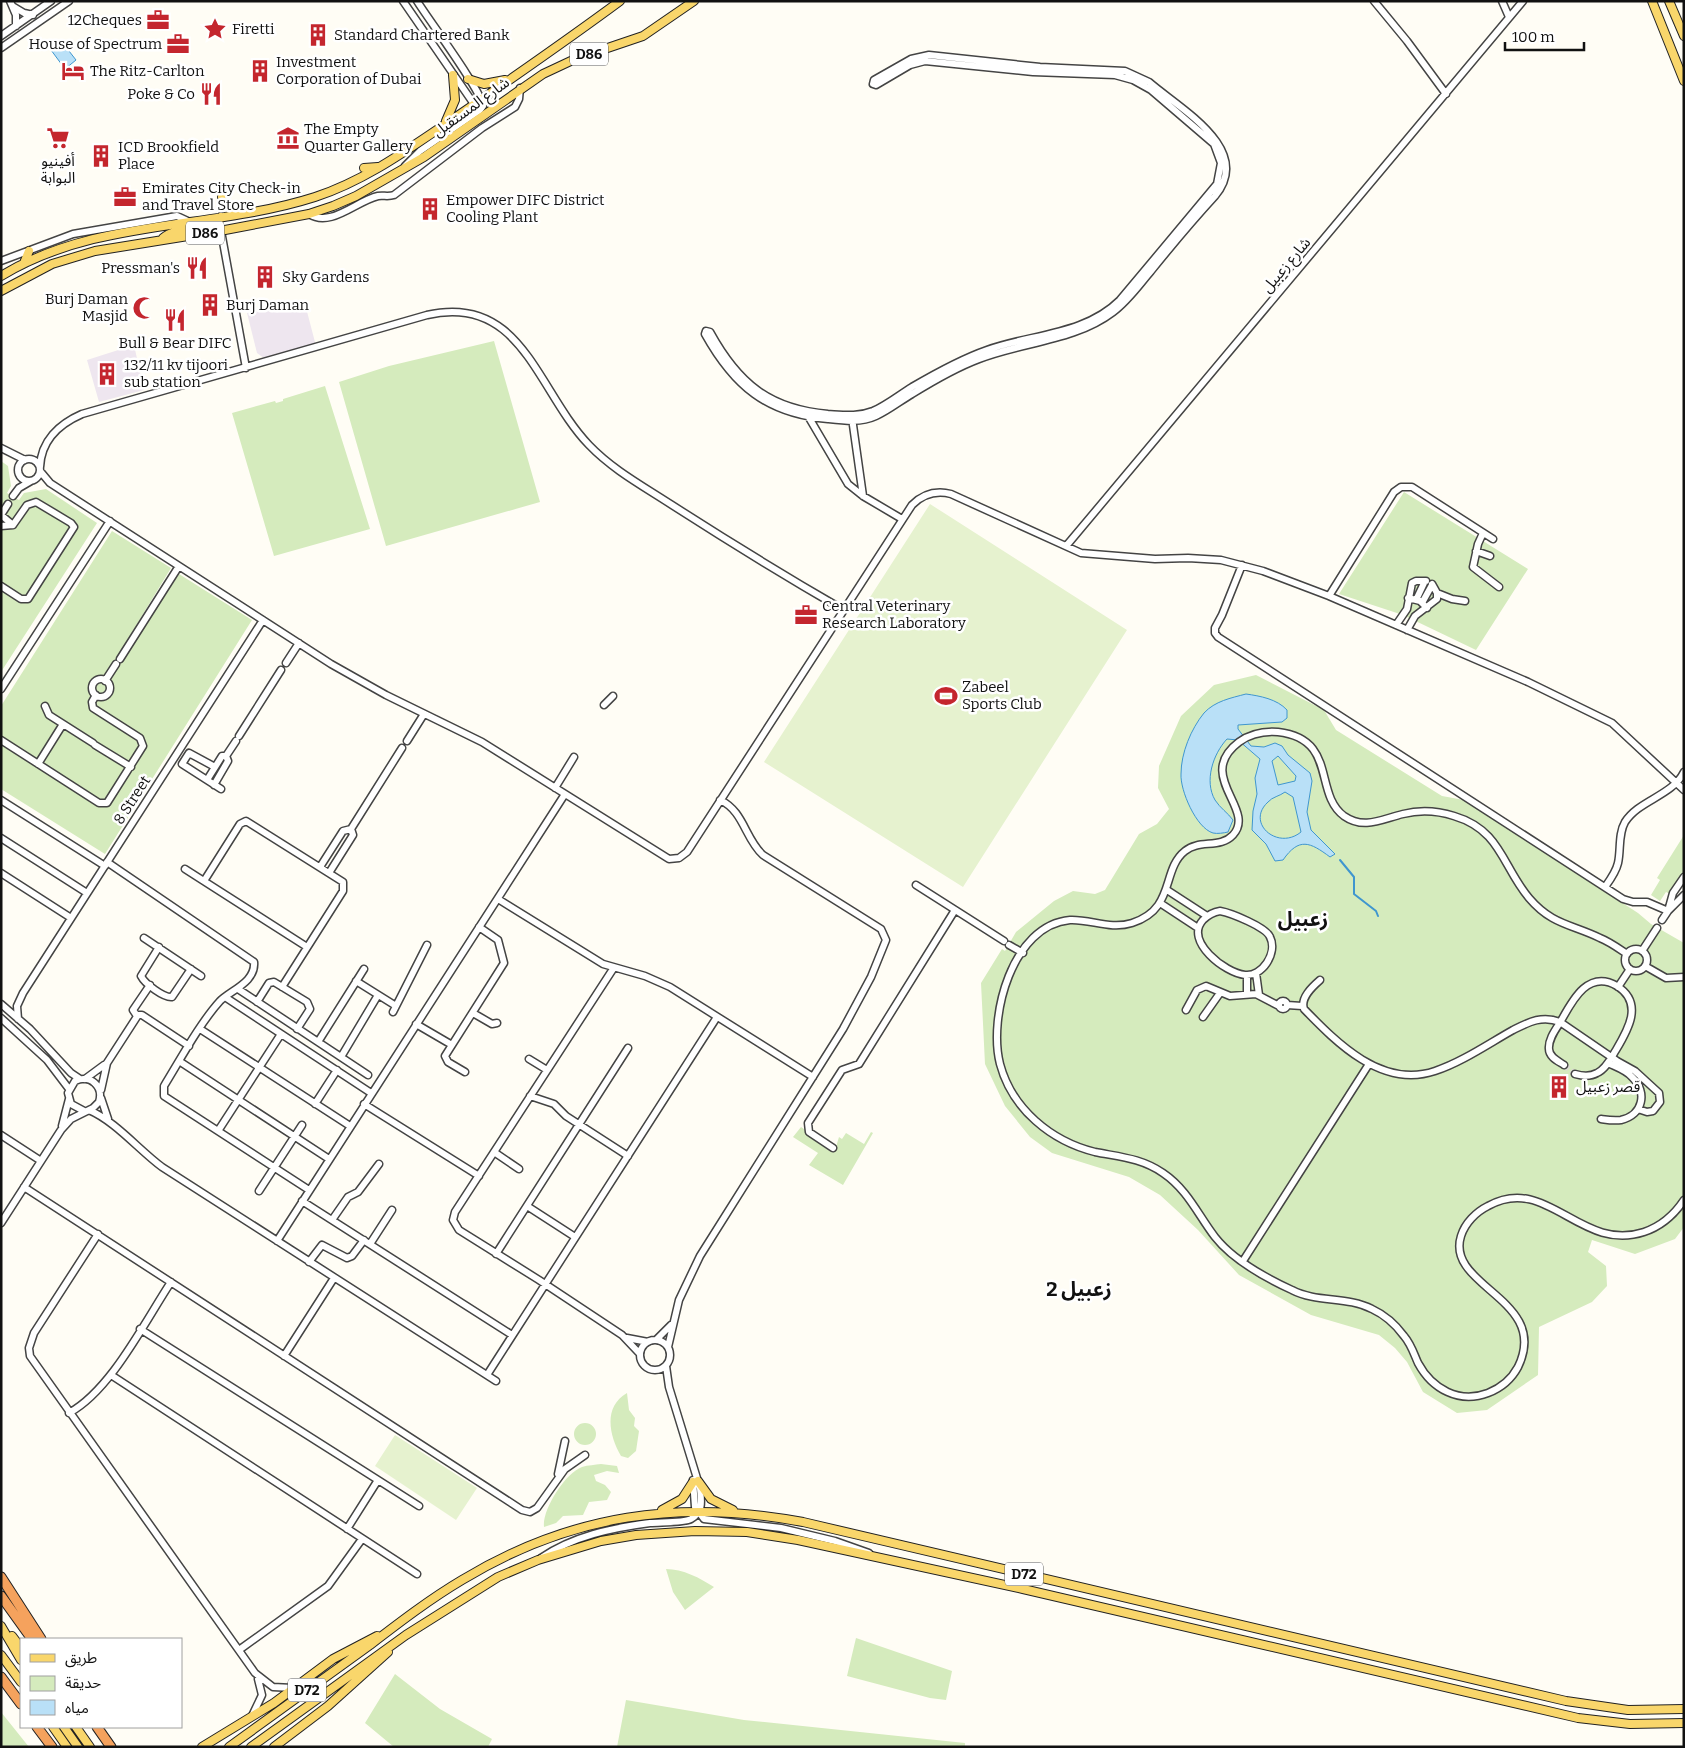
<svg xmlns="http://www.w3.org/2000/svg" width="1685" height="1748" viewBox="0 0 1685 1748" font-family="Bitter,'Noto Sans Arabic',serif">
<rect width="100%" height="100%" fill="#fffdf5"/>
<path fill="#eee6ef" d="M304,300L316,346L264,358L257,353L247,313Z
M134,345L144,390L99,402L87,360Z"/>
<path fill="#d5ebbd" d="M494,341L540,502L386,546L339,382L389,366Z
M325,386L370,529L274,556L232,413L275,401L276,403L283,401V399Z
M1,461L8,466L11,486L7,493L19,500L24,493L46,489L97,523L1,672Z
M1404,492L1528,569L1476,650L1403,615L1339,594Z
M112,531L171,568L117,657L123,660L179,574L252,620L105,854L1,789V706Z
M1256,675L1324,710L1336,730L1442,796L1464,800L1638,913L1651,924L1684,943V1227L1675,1239L1635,1254L1592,1240L1588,1252L1606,1266L1607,1286L1592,1302L1539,1327L1538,1375L1487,1410L1457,1413L1423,1392L1407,1362L1395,1348L1379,1335L1311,1315L1239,1275L1198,1230L1160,1195L1129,1177L1052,1153L1030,1137L1005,1106L985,1064L981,983L1002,949L1005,951L1016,932L1054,901L1073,891L1095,894L1105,890L1139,834L1157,824L1169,809L1158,788L1159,766L1181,716L1214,685Z
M1684,835V873L1670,894L1666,892L1660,901L1651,895L1660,880L1657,878Z
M801,1127L835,1150L839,1137L842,1139L846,1133L864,1144L871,1132L873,1133L843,1185L809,1165L818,1153L793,1137Z
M627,1393L629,1410L635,1418L634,1426L639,1431L636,1451L628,1458L621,1456C609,1435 603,1407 627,1393Z
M574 1434a11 11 0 1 1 22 0a11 11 0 1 1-22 0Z
M601,1464L617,1466L619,1473L607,1471L594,1475L596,1481L605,1485L611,1492L607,1500L589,1502L583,1515L563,1516L556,1523L544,1527C542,1510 565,1473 582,1467C588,1465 595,1465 601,1464Z
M666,1569C683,1569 700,1578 714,1587L685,1610L673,1592Z
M856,1638L952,1671L946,1700L930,1698L847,1676Z
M395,1674L440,1709L492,1739L488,1747H394L365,1723Z
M626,1700L744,1720L965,1743V1747H617Z
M1,1712L29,1747H1Z"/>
<path fill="#e6f2cf" d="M930,504L1127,630L963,887L764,762Z
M395,1435L477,1488L456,1520L375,1466Z"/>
<path fill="#b9e0f7" stroke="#3f96cf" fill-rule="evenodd" d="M62,42L76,60L65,69L51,50Z
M1246,694C1260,696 1277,699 1287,710V718L1282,722L1238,725V729L1251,746L1264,747L1275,743L1282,746L1288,755L1310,773L1312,781L1307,812L1311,830L1335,854L1330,857C1310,842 1299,837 1283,860L1275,861L1266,844L1252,830L1253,811L1257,794L1255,778L1260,759L1238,740L1227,739C1213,754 1204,781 1215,800C1220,808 1228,813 1233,820L1228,832C1224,833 1217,834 1213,833C1196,828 1180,790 1181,774C1181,753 1191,729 1204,713C1215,701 1231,698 1246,694ZM1278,756L1296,776L1295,781L1278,785L1272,761ZM1285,792L1293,797L1301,832C1278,851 1245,823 1268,802C1272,797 1280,796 1285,792Z"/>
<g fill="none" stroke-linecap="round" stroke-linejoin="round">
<path stroke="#3f96cf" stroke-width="2" d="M1340,860L1354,877V894L1376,911L1378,916"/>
<path stroke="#dbdad3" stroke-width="6" stroke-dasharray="6 3" stroke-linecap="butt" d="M1564,1065L1575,1074"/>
<defs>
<path id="minor" d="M10,1L16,15V26
M403,1L476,107
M1374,1L1407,41L1446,94
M1502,1L1509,17
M14,7L24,13L33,15
M1,36L51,1
M1,48L69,1
M929,55L1040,67L1125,71L1149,82C1180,109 1254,149 1215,196C1193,220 1172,245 1151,271C1139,285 1128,301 1113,312C1075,341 1022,342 979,359C955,368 933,381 912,394C900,401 889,410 876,416C861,423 845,421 828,419C767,414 734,386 705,334L706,331L710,332C738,383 769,409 828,414C844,415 858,417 873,411C887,405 899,395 912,387C936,373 961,359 987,350C1031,334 1085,335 1120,300L1217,184L1221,163L1214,144L1151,90L1133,80L1115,75L1033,72L925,61L910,65L876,85L873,84L874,80L911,59Z
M405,166L420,151L480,110L483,106C482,91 428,19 417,1
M309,214C331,228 356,201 378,196C383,195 388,197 394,195L482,128L515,107L519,99L520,88
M221,231L246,368
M1,261L73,234L177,216L190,222
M808,416L848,484L863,496L902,519
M852,418L863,496
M1,448L25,460
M18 470a11 11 0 1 1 22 0a11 11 0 1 1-22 0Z
M40,467C41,441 59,424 82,414L427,315C522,293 537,391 589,445C613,470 643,486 672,505C728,541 785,576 842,609
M40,471L50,483L331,664L386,695L482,742L669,859L679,858L687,852L912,505C923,494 935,490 951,494L1081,553L1155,559L1188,558L1221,560L1263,571L1329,596L1528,682L1612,723L1684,790
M13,496L19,488L31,481
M1,515L13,525
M1,515L8,504
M1,526L13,525L27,505L36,502L71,523L74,527L28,599H21L1,586
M1483,533L1478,544L1473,567L1499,587
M1067,545L1523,1
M1476,551L1490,556
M1242,565L1222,615L1215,628V633L1218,637L1623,899L1633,902H1647L1668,911
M1437,593L1452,599L1465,601
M1329,596L1394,492L1401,487H1412L1493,539
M1408,598L1420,601L1427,608
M1416,600L1425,581
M1422,603L1432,585
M1396,625L1407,609L1412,583L1416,581H1426
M1407,630L1415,616L1437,599V593L1432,584
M120,659L179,566
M286,663L299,643
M92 688a9 9 0 1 1 18 0a9 9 0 1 1-18 0Z
M105,681L116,664
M1,689L110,521
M604,705L613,696
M45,706L49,715L93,743
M239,736L281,670
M1,740L99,803H107L143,746L140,738L93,708L92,702L96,695
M407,741L424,714
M95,745L131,767
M226,756L236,741
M38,764L63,724
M215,767L189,753L182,764L221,789
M207,780L222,756H226L228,761L214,785
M555,788L574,757
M1,800L105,866
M351,829L402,748
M1,838L87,893
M107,862L254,962C256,982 231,990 220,1001C200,1023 180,1060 164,1086V1096L309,1190
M320,867L343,831L351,829L353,835L329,873
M185,869L307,947
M1,873L71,918
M204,881L240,824L246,821L343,882V891L282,987
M916,885L1004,941
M1605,887C1610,880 1616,872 1618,863C1621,850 1618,834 1625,822C1639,800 1672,796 1684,772
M1167,890L1207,916
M498,899L603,964L645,976L670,987L813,1077
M1160,903L1198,928
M1220,911C1231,913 1266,927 1270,937C1278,953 1262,977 1245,975C1225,973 1184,941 1203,920C1208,915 1213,912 1220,911Z
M1668,911L1684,895
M1662,920L1668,911L1673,893L1684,877
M144,938L201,976
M1009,945L1023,953
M159,947L141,976C145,984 164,998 172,997L191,969
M1625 960a11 11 0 1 1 22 0a11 11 0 1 1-22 0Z
M1642,951L1657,928
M1627,954C1618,948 1610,942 1600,938C1571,924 1552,925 1529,898C1502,866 1501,830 1454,816C1438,811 1419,810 1403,814C1382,819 1364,830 1344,816C1313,793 1338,739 1278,732C1264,731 1250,734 1239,742C1194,776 1257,809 1233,835C1220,849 1199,839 1185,851C1161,870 1176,909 1132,923C1110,930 1091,919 1070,920C1012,925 988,1017 1000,1064C1012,1109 1051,1141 1095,1152C1120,1157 1141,1158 1163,1173C1188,1190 1198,1215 1215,1237C1233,1260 1266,1278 1292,1290C1317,1303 1347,1296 1372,1309C1385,1315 1396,1325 1404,1336C1411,1344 1414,1354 1418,1363C1432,1389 1459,1404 1488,1393C1501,1388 1511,1380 1518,1367C1551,1299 1445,1287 1461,1236C1465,1223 1476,1212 1488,1206C1547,1173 1580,1253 1644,1232C1662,1226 1674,1215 1684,1200
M1645,966L1666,978L1684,977
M613,969L455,1212L453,1220L459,1230L539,1280L622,1335L640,1354
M1256,973L1259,995
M1320,980C1312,987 1300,998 1304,1009C1337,1043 1382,1089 1435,1071C1462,1062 1488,1044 1513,1030C1529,1022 1542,1015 1560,1022L1617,1061L1635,1071L1659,1093L1660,1102L1653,1111L1647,1112L1638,1109
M356,981L396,1006
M1618,987L1630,969
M238,989L368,1075
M1247,994V975
M225,997L371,1093
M1279 1005a4 4 0 1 1 8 0a4 4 0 1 1-8 0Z
M257,1002L269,983L274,982L307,1002L310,1009L297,1029
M1,1004L30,1029L71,1073L80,1079
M1287,1005L1302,1006
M1186,1010L1197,990L1206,986L1230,996L1256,994L1279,1006
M393,1012L427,945
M473,1013L492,1024L497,1023
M137,1016L133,1010L150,985
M1203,1017L1220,993
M1,1018L47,1060L69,1089
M18,1019L17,1006L23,993L263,620
M416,1024L452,1045
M200,1029L350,1126
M318,1042L364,969
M341,1057L378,995
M529,1059L547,1070
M179,1061L329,1159
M1564,1065C1558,1061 1549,1057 1549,1049C1548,1039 1556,1029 1561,1021C1572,1001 1588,969 1617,986C1644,1003 1628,1030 1616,1050C1611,1058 1606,1069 1597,1073C1590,1077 1582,1076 1575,1074
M465,1072L448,1062L445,1056L504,963L498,940L479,927
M85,1079L104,1065
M101,1090L107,1063L138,1015H142L189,1046
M530,1096L554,1104L566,1116L628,1156
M101,1098L108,1119
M315,1104L337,1070
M364,1104L479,1176
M89,1110C115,1121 139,1150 162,1167L496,1381
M1601,1119C1608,1120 1614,1121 1621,1120C1643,1115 1648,1092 1632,1077C1626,1070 1616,1067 1608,1063
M62,1126L69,1099
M218,1131L281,1034
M1,1135L41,1161
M833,1148L809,1132L808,1123L842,1070L859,1064L955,910
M494,1152L519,1169
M24,1187L522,1510L530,1512L537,1508L565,1469L585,1455
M259,1191L302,1125
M302,1201L512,1335
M527,1206L575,1237
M332,1220L348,1197L358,1192L379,1164
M1,1223L61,1130L71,1119L93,1108L99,1102C104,1086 90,1074 75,1081L68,1093L71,1104L84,1111
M98,1234L34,1333L29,1348L30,1356L255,1673L273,1687L293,1688
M277,1241L565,794
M370,1244L392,1210
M496,1254L628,1048
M1243,1261L1369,1064
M309,1262L322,1245L347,1258L352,1256L364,1240
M140,1329L419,1506
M627,1338L648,1342
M640 1355a15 15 0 1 1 30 0a15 15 0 1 1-30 0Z
M656,1340L671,1325
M668,1347L679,1300L700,1256L843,1029L871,977L886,940L881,929L763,855C745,839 744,811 720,800
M284,1356L334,1278
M111,1375L417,1574
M487,1375L717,1017
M69,1413C111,1390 144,1323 171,1282
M558,1474L565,1441
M693,1480L695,1507L704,1519L781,1528L835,1541L869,1553
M347,1529L378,1480
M541,1558C573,1536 612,1528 650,1523C660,1522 684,1523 691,1519C704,1511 701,1501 700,1488L669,1387L666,1366
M239,1650L328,1586L362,1539
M252,1716L262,1695L258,1679"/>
<path id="major" d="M1652,1L1684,81
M1669,1L1684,36
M468,79L484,84L505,80
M446,121L455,100L453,75
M364,168L378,167
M222,197L230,207L247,210
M163,238C179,224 209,236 221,217
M24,263L29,251
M1,276C96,218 212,230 315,197C367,180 411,147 456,117C511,79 566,41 620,1
M1,291L52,264L95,251L225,230L309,214L333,206L356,196L424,157L543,74L575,59L643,36L694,1
M698,1481L711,1499L733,1510
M662,1510L682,1499L693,1482
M1,1626L21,1660
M12,1636L21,1648
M1,1655L21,1682
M53,1727L67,1747
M64,1727L78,1747
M76,1727L90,1747
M202,1747L274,1703L333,1659L377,1636
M229,1747C276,1713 323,1679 370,1645C400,1622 430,1599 462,1580C571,1514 680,1499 803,1522L1566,1701L1628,1710L1684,1709
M251,1747L406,1635L498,1577L538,1560L601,1541L636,1535L695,1531L747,1532L798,1540L1023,1589L1578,1718L1630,1724L1684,1723
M274,1747L328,1706L388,1652"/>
<path id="highway" d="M1,1577L41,1639
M1,1596L32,1639
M1,1677L21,1704
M37,1727L52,1747
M97,1727L111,1747"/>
</defs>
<use href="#minor" stroke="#444" stroke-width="9"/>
<use href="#major" stroke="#222" stroke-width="10"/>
<use href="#highway" stroke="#222" stroke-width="11"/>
<use href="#minor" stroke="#fff" stroke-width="6"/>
<use href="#major" stroke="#f9d66b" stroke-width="8"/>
<use href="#highway" stroke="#f5a25d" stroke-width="9"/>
</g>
<defs>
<symbol id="office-bare" viewBox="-9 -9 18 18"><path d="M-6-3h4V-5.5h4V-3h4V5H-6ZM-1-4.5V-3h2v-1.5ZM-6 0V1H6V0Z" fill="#c4262e" stroke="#fff" stroke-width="2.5" paint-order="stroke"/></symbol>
<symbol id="sight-bare" viewBox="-9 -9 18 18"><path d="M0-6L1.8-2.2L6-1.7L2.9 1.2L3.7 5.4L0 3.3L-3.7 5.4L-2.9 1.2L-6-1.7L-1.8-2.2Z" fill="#c4262e" stroke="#fff" stroke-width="2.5" paint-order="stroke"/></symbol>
<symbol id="building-bare" viewBox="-9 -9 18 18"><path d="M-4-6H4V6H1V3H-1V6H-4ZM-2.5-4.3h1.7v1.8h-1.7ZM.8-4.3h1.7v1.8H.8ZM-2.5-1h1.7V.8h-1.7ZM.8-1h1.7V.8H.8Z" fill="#c4262e" stroke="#fff" stroke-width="2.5" paint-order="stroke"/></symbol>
<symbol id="hotel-bare" viewBox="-9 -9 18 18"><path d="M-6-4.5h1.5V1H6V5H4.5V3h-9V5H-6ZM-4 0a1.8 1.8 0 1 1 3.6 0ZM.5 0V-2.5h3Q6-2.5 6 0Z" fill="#c4262e" stroke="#fff" stroke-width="2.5" paint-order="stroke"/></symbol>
<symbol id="restaurant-bare" viewBox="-9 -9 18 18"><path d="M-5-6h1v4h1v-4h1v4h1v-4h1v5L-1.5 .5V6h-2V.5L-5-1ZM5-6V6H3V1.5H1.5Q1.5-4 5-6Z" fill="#c4262e" stroke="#fff" stroke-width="2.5" paint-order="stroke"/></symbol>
<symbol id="supermarket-bare" viewBox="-9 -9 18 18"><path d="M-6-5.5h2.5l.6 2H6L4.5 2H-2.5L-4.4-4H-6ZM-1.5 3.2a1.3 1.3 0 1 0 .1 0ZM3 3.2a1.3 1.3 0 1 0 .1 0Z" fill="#c4262e" stroke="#fff" stroke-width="2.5" paint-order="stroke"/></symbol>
<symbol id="museum-bare" viewBox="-9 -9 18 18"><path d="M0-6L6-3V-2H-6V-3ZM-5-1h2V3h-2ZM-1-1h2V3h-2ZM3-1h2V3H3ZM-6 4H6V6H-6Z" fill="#c4262e" stroke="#fff" stroke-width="2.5" paint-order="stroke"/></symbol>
<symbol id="mosque-bare" viewBox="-9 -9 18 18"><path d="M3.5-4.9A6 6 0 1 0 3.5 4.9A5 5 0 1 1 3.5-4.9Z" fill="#c4262e" stroke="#fff" stroke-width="2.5" paint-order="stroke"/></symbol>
<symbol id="stadium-bare" viewBox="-9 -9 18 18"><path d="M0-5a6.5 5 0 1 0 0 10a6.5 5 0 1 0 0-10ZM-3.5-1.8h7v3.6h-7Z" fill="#c4262e" stroke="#fff" stroke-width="2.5" paint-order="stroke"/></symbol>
</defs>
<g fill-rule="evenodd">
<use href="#office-bare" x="142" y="4" width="32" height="32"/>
<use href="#sight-bare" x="199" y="13" width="32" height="32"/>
<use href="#building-bare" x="302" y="19" width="32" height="32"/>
<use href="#office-bare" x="162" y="28" width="32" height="32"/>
<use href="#hotel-bare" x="57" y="55" width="32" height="32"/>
<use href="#building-bare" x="244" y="55" width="32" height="32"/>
<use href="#restaurant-bare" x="195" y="78" width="32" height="32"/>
<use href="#supermarket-bare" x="42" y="122" width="32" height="32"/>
<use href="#museum-bare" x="272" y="122" width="32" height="32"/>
<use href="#building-bare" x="85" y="140" width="32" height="32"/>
<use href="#office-bare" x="109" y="181" width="32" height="32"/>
<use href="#building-bare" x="414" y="193" width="32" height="32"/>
<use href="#restaurant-bare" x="181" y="252" width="32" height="32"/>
<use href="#building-bare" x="249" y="261" width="32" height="32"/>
<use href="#building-bare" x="194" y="289" width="32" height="32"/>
<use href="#mosque-bare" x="128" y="292" width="32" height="32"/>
<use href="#restaurant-bare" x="159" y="304" width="32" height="32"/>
<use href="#building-bare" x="91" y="358" width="32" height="32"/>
<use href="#office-bare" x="790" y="599" width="32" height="32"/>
<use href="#stadium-bare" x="930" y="680" width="32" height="32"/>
<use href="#building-bare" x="1543" y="1071" width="32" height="32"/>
</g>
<g text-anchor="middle" stroke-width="5" stroke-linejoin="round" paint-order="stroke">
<g fill="#fff" stroke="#585858" stroke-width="1">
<rect x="570" y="42.5" width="38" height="23" rx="4"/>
<rect x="186" y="221.5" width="38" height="23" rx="4"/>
<rect x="1005" y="1562.5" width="38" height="23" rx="4"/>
<rect x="288" y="1678.5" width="38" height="23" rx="4"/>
</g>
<g font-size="14" font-weight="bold" fill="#111">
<text x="589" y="59">D86</text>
<text x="205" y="238">D86</text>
<text x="1024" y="1579">D72</text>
<text x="307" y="1695">D72</text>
</g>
<g font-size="15" fill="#111" stroke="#fff" text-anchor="start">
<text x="142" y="25" text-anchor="end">12Cheques</text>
<text x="232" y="34">Firetti</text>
<text x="334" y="40">Standard Chartered Bank</text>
<text x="162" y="49" text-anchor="end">House of Spectrum</text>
<text x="276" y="67">Investment<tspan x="276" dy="17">Corporation of Dubai</tspan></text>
<text x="90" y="76">The Ritz-Carlton</text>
<text x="195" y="99" text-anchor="end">Poke &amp; Co</text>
<text x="304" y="134">The Empty<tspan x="304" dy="17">Quarter Gallery</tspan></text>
<text x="118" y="152">ICD Brookfield<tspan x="118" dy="17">Place</tspan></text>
<text x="58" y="166" text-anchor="middle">أفينيو<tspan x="58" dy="17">البوابة</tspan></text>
<text x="142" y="193">Emirates City Check-in<tspan x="142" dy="17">and Travel Store</tspan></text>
<text x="446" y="205">Empower DIFC District<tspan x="446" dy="17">Cooling Plant</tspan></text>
<text x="180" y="273" text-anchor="end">Pressman's</text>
<text x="282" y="282">Sky Gardens</text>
<text x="128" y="304" text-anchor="end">Burj Daman<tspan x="128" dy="17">Masjid</tspan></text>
<text x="226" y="310">Burj Daman</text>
<text x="175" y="348" text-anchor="middle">Bull &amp; Bear DIFC</text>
<text x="124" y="370">132/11 kv tijoori<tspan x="124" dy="17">sub station</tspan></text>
<text x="822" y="611">Central Veterinary<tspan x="822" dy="17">Research Laboratory</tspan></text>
<text x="962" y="692">Zabeel<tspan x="962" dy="17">Sports Club</tspan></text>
<text x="1576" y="1092">قصر زعبيل</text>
</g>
<g font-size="15" fill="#111" stroke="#fff">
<text transform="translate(471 107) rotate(-36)" y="5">شارع المستقبل</text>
<text transform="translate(1286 265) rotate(-50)" y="5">شارع زعبيل</text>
<text transform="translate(132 800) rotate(-57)" y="5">8 Street</text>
</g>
<g font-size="20" font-weight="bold" fill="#111" stroke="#fff">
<text x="1303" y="926">زعبيل</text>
<text x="1079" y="1296">زعبيل 2</text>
</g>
</g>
<rect width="1685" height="1748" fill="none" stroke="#111111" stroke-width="5"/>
<rect x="20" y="1638" width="162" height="90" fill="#ffffff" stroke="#a0a0a0"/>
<rect x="30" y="1654" width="25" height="8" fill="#f9d66b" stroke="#a0a0a0"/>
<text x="65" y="1663" font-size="15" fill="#111111">طريق</text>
<rect x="30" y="1676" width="25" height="15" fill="#d5ebbd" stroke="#a0a0a0"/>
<text x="65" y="1688" font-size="15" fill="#111111">حديقة</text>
<rect x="30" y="1700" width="25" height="15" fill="#b9e0f7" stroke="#a0a0a0"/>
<text x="65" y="1713" font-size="15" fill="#111111">مياه</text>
<path d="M1505 42v8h79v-8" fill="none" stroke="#111111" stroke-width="2.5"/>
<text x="1512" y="42" font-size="15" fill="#111111" stroke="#ffffff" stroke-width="4" paint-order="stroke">100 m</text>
</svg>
